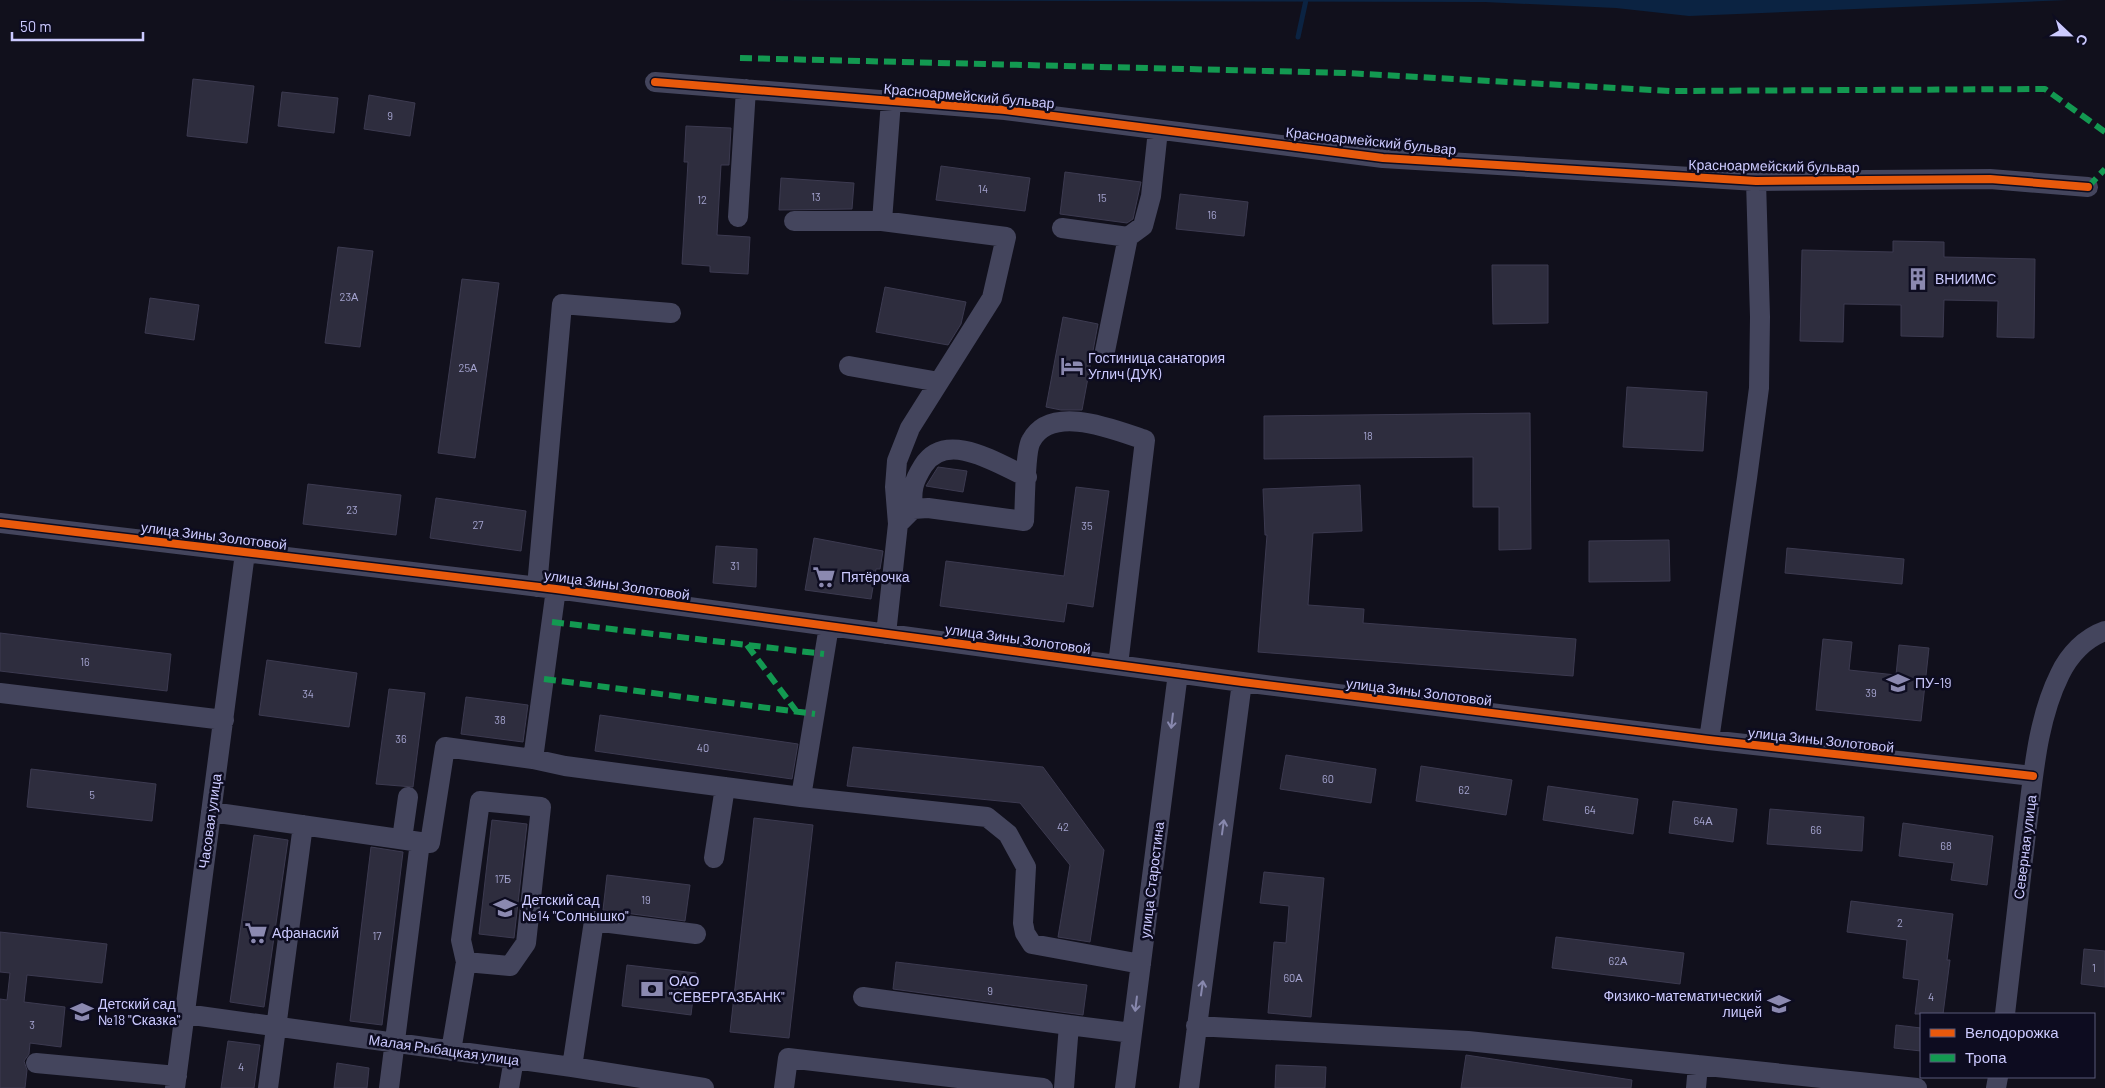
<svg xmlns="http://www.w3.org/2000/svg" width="2105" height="1088" viewBox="0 0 2105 1088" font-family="Barlow,sans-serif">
<rect width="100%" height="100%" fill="#11101c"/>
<path fill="#0b2342" d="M763,0H2067L1689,16L1616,8L1485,2Z"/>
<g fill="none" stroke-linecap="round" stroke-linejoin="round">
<path stroke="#0b2342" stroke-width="5" d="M1298,37L1306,0"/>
</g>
<path fill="#2e2d3e" stroke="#3c3a50" d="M193,79L254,86L247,143L187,136Z
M282,92L338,98L334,133L278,126Z
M369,95L415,103L410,136L364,129Z
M686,126L731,128L729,165H721L717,235L750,237L748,274L710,272V266L682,264L688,162H684Z
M941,166L1030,178L1025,211L936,200Z
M1065,172L1141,182L1133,219L1127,223L1060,214Z
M781,178L854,183L852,209L779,210Z
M1180,194L1248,202L1244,236L1176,229Z
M1893,241L1944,242V257L2035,259L2034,338L1997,337L1998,301L1944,300L1943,337L1901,336V305L1844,304L1843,342L1800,341L1802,250L1893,252Z
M338,247L373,251L360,347L325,343Z
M1492,265H1548V323L1493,324Z
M462,279L499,283L475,458L438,453Z
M885,287L966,302L961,324L948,345L876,332Z
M150,298L199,305L194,340L145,333Z
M1063,317L1098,324L1082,410H1061L1046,407Z
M1627,387L1707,392L1703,451L1623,447Z
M1530,413L1531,549L1499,550V507H1473V457L1264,459V416Z
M938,467L967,471L963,492L926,486Z
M308,484L401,495L396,535L303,524Z
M1360,485L1362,531L1313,533L1308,605L1364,609L1363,623L1576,639L1573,676L1258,652L1267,535H1265L1263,489Z
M1076,487L1109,491L1093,607L1067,603L1064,622L940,606L946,561L1064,576Z
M436,498L526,511L521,551L430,538Z
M814,538L883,551L880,569H876L871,599L805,590Z
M1669,540L1670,581L1589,582V541Z
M716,546L757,549L756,587L713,583Z
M1787,548L1904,559L1902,584L1785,573Z
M0,633L171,654L167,691L0,671Z
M1823,639L1852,642L1849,670L1896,675L1899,645L1929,648L1921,721L1816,710Z
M267,660L357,673L349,727L259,715Z
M389,689L425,693L413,787L376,784Z
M466,697L528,705L523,742L461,734Z
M600,715L798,744L792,779L595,751Z
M853,747L1043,767L1104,850L1090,942L1058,937L1070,865L1020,803L847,786Z
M1286,755L1376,769L1371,803L1280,789Z
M1421,766L1512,780L1506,815L1416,801Z
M31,769L156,784L152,821L27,807Z
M1548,786L1638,799L1633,834L1543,820Z
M1673,801L1737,809L1733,842L1669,833Z
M1770,809L1864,817L1862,851L1767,844Z
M754,818L813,825L789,1038L730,1032Z
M492,820L527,824L514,938L479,934Z
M1903,823L1993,836L1987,885L1951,880L1954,863L1899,856Z
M254,835L288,840L264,1007L230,1002Z
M371,847L403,852L382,1025L350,1021Z
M1264,872L1324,878L1311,1017L1268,1013L1274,942L1286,943L1289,906L1260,903Z
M607,875L690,885L685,921L603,910Z
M1851,901L1953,914L1947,960H1950L1943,1014H1915L1919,980L1903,978L1907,940L1847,932Z
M0,932L107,944L102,983L27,975L24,1002L65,1007L61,1047L30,1043L29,1054L24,1061L27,1070L25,1088H0V999L7,1000L10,973L0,972Z
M1556,937L1684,953L1680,984L1552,968Z
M2084,949L2105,951V987L2081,984Z
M896,962L1087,985L1083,1015L893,989Z
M627,965L696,973L691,1015L622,1006Z
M1896,1025L1921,1028V1051L1894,1048Z
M228,1041L260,1045L254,1088H221Z
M1466,1055L1632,1080L1631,1088H1461Z
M337,1063L369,1068L367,1088H334Z
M1276,1065L1326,1067L1325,1088H1275Z"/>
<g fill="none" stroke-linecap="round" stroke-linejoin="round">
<path stroke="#44455d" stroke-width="20" d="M655,82L1005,110L1383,158L1756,181L1990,179L2088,187
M738,217L746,89
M794,221H882L1006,237L992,298L910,428L897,461L895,487L898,524
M882,221L891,101
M1062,228L1128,237
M1105,351L1128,237L1143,226L1151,196L1158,130
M849,366L939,382
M913,509C911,490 913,482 923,466C946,429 998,464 1027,477
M0,523L556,589L1242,682L1709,740L2033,776
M537,587L562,304L671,313
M829,626L801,797L987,817L1008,834L1026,867L1023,923L1025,933L1032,944L1141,964
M886,634L898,524L913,509L928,508L1024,521C1025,506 1025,451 1031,441C1051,403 1115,430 1145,440L1118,665
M0,693L224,720
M1709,740L1747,478L1759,388L1760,317L1756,181
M533,759L556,589
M211,812L420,842L389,1088
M402,839L408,797
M420,842L430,843L445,747L533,759L565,766L801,797
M714,858L725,787
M863,997L1069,1025
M185,1014L572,1067L704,1088
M2005,1014C2012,954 2019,894 2026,833C2033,781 2036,722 2060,674C2069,655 2085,638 2105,631
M1196,1026L1468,1041L1917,1088
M451,1051L466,962L510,966L526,943L541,807L480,801L461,940L466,962
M36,1063L177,1076
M572,1067L594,921L696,934
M175,1088L245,553
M268,1088L303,825
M509,1088L514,1059
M784,1088L788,1058L1043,1088
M1064,1088L1069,1025L1132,1033
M1125,1088L1178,673
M1189,1088L1242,682
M1696,1088L1698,1065
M1996,1088L1998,1077"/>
<path stroke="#139951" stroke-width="6" stroke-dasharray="12 6" stroke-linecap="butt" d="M740,58L1348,73L1671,91L2045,89L2105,132
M2088,187L2105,169
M552,622L824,654
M747,645L797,712
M544,679L815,714"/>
<defs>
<path id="cycleway" d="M655,82L1005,110L1383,158L1756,181L1990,179L2088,187
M0,523L556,589L1242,682L1709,740L2033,776"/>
</defs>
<use href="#cycleway" stroke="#0d0c20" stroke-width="11"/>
<use href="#cycleway" stroke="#e8590c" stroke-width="8"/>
</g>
<defs><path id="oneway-shaft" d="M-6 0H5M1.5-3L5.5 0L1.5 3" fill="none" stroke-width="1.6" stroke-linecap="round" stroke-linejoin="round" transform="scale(1.25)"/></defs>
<g stroke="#8888ae">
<use href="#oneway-shaft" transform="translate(1172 721) rotate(97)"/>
<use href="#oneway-shaft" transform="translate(1223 827) rotate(-82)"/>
<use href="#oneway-shaft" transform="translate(1202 988) rotate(-82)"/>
<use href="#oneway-shaft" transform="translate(1136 1004) rotate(97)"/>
</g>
<defs>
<symbol id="building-bare" viewBox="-9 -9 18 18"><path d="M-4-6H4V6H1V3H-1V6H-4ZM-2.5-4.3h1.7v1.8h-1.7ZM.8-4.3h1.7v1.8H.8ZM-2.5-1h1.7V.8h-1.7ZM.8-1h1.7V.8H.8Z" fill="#8b89b0" stroke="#0d0c20" stroke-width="2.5" paint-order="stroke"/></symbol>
<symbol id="hotel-bare" viewBox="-9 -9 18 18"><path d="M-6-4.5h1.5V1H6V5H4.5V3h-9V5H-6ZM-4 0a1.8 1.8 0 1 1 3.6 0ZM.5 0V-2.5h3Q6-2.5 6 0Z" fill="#8b89b0" stroke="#0d0c20" stroke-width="2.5" paint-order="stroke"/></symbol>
<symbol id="supermarket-bare" viewBox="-9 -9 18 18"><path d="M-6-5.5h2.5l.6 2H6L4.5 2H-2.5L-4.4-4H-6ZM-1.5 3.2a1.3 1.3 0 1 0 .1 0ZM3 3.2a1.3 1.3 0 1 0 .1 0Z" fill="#8b89b0" stroke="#0d0c20" stroke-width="2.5" paint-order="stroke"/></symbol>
<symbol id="university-bare" viewBox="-9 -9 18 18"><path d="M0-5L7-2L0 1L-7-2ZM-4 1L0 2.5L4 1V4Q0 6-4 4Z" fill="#8b89b0" stroke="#0d0c20" stroke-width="2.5" paint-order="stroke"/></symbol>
<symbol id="school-bare" viewBox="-9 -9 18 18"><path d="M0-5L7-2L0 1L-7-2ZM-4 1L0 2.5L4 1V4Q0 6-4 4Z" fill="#8b89b0" stroke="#0d0c20" stroke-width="2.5" paint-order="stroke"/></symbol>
<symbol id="bank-bare" viewBox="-9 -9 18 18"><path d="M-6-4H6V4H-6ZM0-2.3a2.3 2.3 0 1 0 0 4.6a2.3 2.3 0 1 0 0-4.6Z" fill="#8b89b0" stroke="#0d0c20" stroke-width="2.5" paint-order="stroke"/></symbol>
</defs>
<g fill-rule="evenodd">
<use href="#building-bare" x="1902" y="263" width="32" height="32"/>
<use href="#hotel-bare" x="1056" y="350" width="32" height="32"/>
<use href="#supermarket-bare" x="808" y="561" width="32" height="32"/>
<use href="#university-bare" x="1882" y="667" width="32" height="32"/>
<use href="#school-bare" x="489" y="892" width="32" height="32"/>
<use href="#supermarket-bare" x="240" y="917" width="32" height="32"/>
<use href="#bank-bare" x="636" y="973" width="32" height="32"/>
<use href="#school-bare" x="1763" y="988" width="32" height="32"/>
<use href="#school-bare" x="66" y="996" width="32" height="32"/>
</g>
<g text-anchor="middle" stroke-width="5" stroke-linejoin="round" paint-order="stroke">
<g font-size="11" fill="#a4a3cf">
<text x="390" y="120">9</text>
<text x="983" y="193">14</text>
<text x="816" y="201">13</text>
<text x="1102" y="202">15</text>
<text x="702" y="204">12</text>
<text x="1212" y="219">16</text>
<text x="349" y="301">23А</text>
<text x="468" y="372">25А</text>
<text x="1368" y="440">18</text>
<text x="352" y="514">23</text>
<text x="478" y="529">27</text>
<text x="1087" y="530">35</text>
<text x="735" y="570">31</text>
<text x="85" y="666">16</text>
<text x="1871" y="697">39</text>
<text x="308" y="698">34</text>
<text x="500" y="724">38</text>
<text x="401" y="743">36</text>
<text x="703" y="752">40</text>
<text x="1328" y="783">60</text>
<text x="1464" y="794">62</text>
<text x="92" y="799">5</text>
<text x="1590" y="814">64</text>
<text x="1703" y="825">64А</text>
<text x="1063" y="831">42</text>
<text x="1816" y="834">66</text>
<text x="1946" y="850">68</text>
<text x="503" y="883">17Б</text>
<text x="646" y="904">19</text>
<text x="1900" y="927">2</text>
<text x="377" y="940">17</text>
<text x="1618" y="965">62А</text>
<text x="2094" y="972">1</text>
<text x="1293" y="982">60А</text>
<text x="990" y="995">9</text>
<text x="1931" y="1001">4</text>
<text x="32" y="1029">3</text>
<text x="241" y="1071">4</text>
</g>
<g font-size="14" fill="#cccaff" stroke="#0d0c20">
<text transform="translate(969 96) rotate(5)" y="5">Красноармейский бульвар</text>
<text transform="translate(1371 141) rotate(6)" y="5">Красноармейский бульвар</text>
<text transform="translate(1774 166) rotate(1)" y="5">Красноармейский бульвар</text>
<text transform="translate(214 536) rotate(7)" y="5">улица Зины Золотовой</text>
<text transform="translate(617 585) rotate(8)" y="5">улица Зины Золотовой</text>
<text transform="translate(1018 639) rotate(8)" y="5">улица Зины Золотовой</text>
<text transform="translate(1419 692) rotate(7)" y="5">улица Зины Золотовой</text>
<text transform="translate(1821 740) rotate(6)" y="5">улица Зины Золотовой</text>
<text transform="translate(210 821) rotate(-82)" y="5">Часовая улица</text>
<text transform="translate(2025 847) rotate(-83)" y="5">Северная улица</text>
<text transform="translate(1152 880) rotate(-83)" y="5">улица Старостина</text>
<text transform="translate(444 1050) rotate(8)" y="5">Малая Рыбацкая улица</text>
</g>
<g font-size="14" fill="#cccaff" stroke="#0d0c20" text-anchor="start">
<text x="1935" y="284">ВНИИМС</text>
<text x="1088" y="363">Гостиница санатория<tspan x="1088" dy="16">Углич (ДУК)</tspan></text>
<text x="841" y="582">Пятёрочка</text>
<text x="1915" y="688">ПУ-19</text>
<text x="522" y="905">Детский сад<tspan x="522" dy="16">№14 "Солнышко"</tspan></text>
<text x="272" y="938">Афанасий</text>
<text x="669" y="986">ОАО<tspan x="669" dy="16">"СЕВЕРГАЗБАНК"</tspan></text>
<text x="1762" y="1001" text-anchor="end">Физико-математический<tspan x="1762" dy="16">лицей</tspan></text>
<text x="98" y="1009">Детский сад<tspan x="98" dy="16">№18 "Сказка"</tspan></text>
</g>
</g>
<rect x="1920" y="1013" width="175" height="65" fill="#0d0c20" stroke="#595879"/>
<rect x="1930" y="1029" width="25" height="8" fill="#e8590c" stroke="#595879"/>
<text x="1965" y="1038" font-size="15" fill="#cccaff">Велодорожка</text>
<rect x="1930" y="1054" width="25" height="8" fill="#139951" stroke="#595879"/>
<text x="1965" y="1063" font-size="15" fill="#cccaff">Тропа</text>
<g transform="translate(2070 35) rotate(112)" stroke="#0d0c20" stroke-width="4" paint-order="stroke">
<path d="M0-4L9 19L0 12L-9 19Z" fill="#cccaff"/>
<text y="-8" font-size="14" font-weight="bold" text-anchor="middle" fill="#cccaff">С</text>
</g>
<path d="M12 32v8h131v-8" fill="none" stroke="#cccaff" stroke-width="2.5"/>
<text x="20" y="32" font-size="15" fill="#cccaff" stroke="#0d0c20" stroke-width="4" paint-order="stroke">50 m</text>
</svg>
